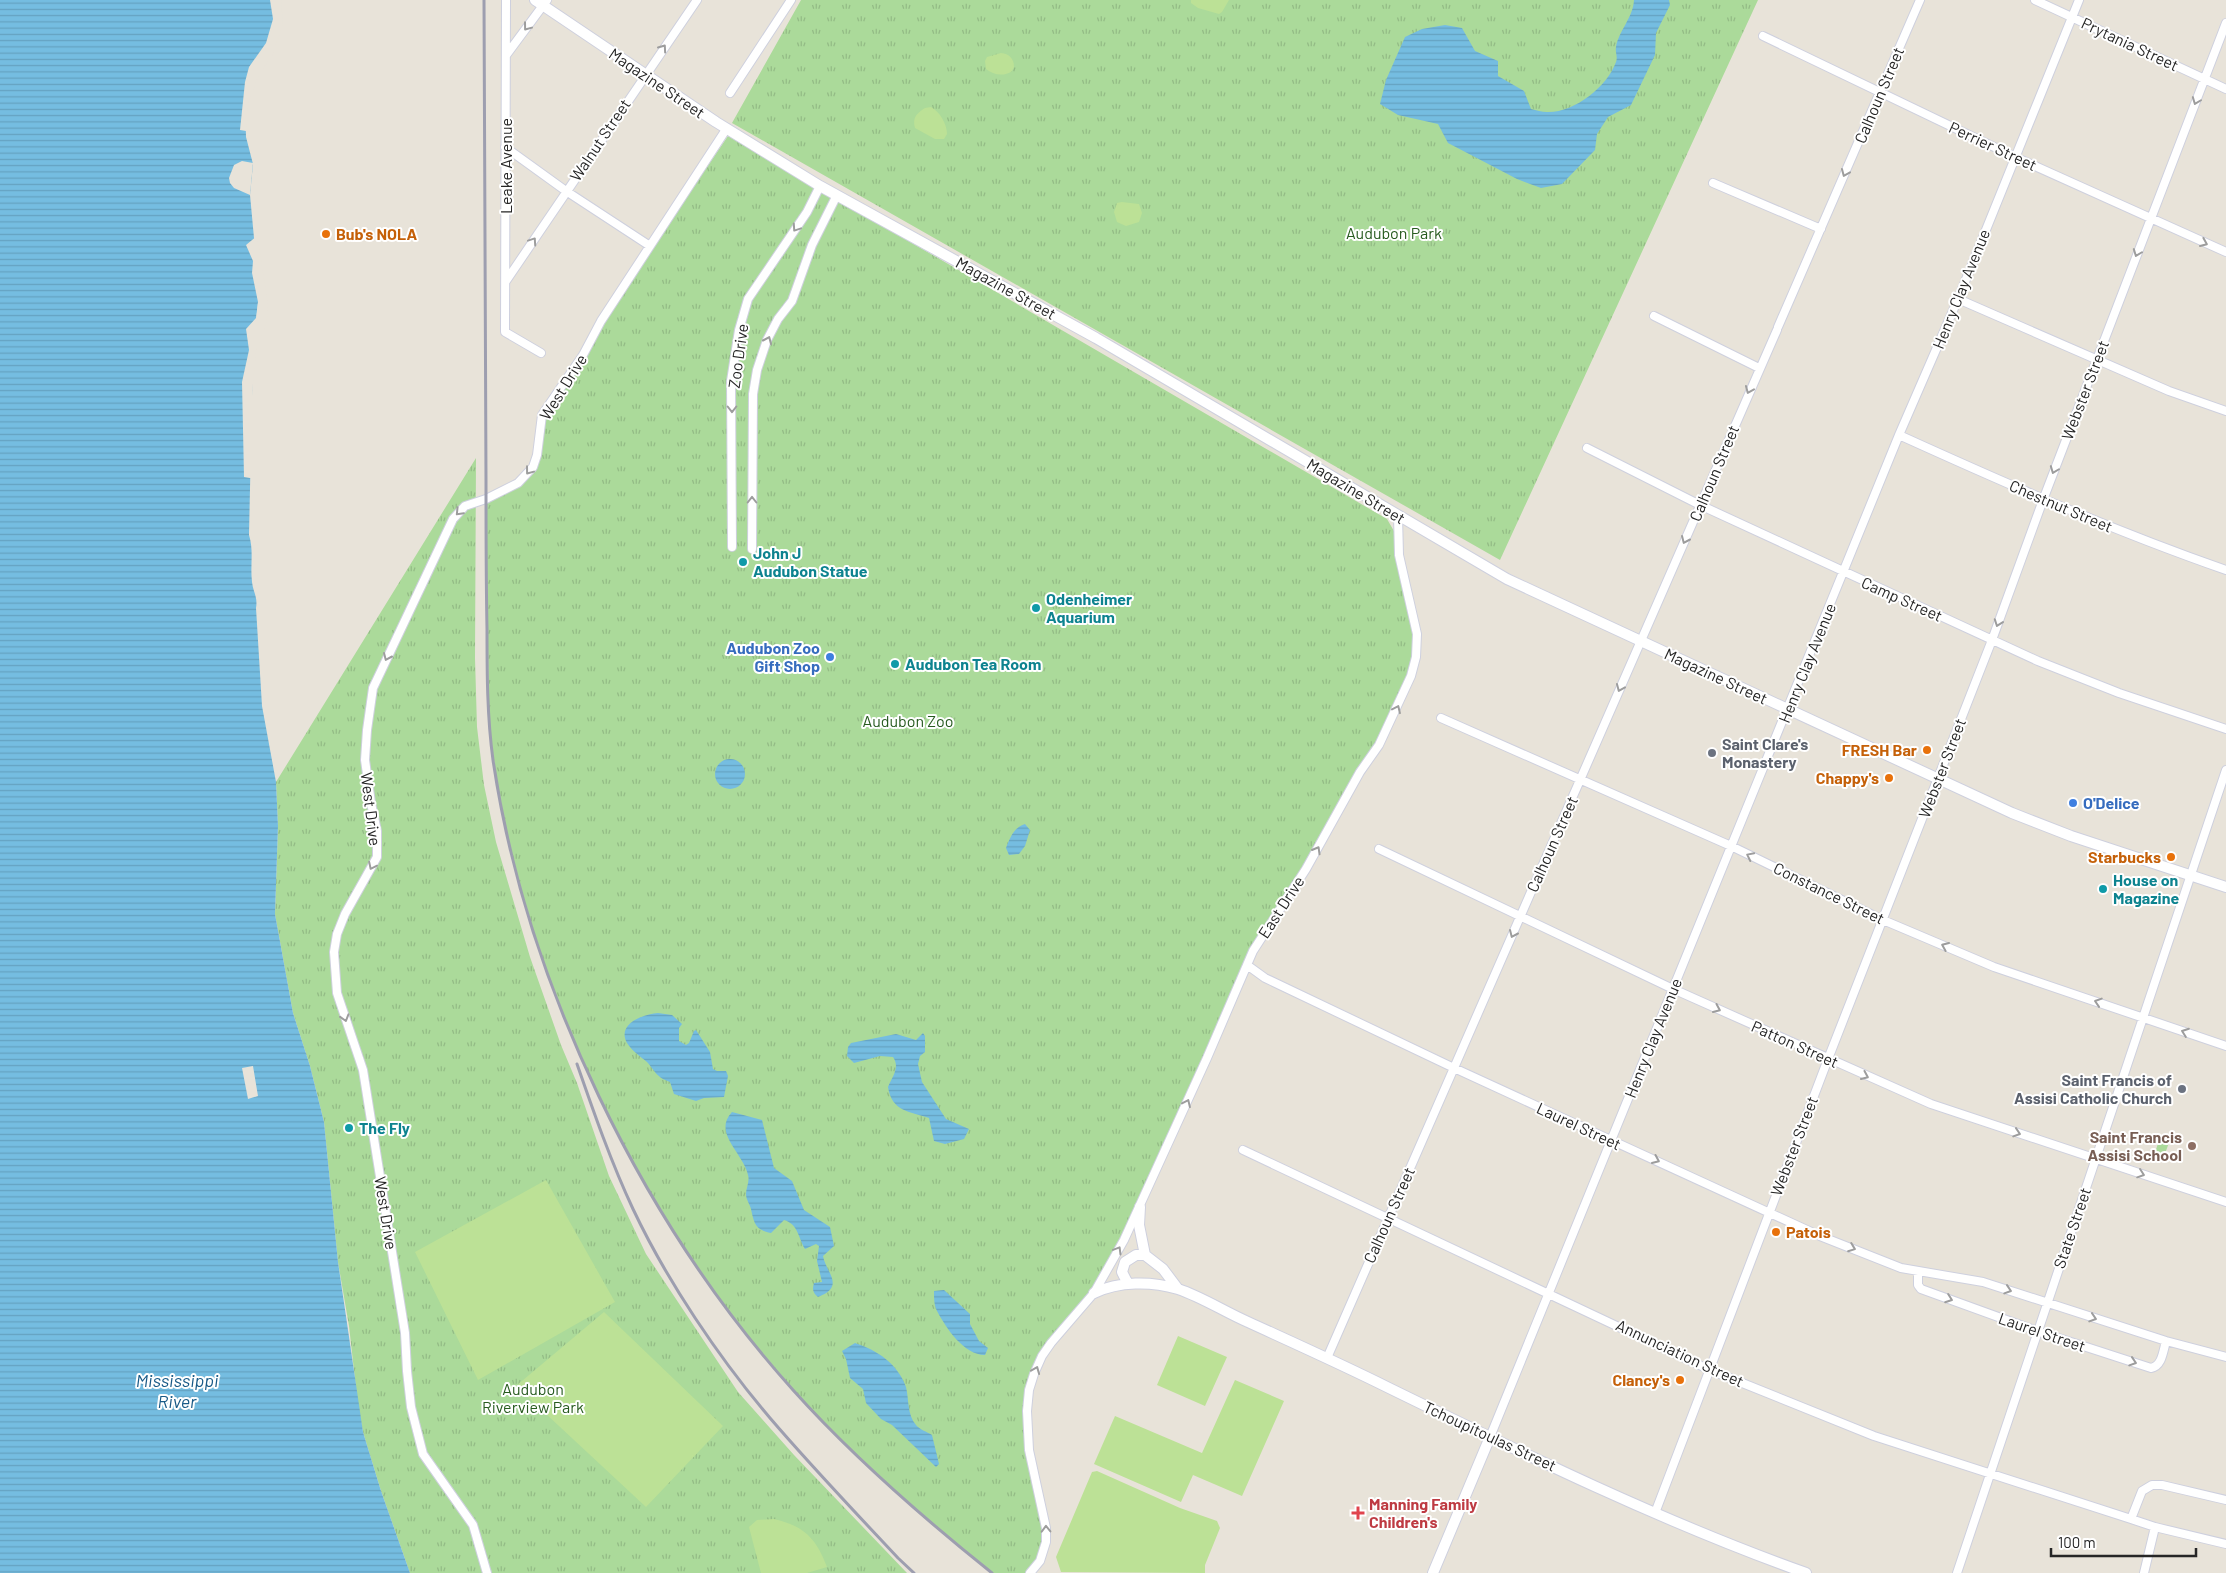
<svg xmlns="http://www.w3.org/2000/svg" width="2226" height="1573" viewBox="0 0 2226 1573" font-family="Barlow,sans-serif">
<defs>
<pattern id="park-tufts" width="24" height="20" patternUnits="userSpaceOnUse" patternTransform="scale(1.25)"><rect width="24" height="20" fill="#abda9a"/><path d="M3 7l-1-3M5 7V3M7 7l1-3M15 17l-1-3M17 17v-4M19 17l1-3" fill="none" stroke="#93bb85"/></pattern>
<pattern id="water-rules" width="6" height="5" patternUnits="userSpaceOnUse" patternTransform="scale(1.25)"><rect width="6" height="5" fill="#75bde1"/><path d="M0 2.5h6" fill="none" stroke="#65a2c1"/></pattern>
</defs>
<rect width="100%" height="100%" fill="#e8e3d9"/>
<path fill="url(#park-tufts)" d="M801,0H1758L1500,560L732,123Z
M728,136L1387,519L1398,538L1411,598L1416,657L1398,707L1247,965L1174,1130L1094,1293L1051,1343L1034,1374L1027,1411L1029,1450L1046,1528L1040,1561L1030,1573H992C906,1504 822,1430 753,1343C614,1168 511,942 489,719L486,499L518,483L533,467L542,415L602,321Z
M476,458L475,658L477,727L484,785L496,842L530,957L561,1045L577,1083L609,1176L646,1254L738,1392L794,1455L907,1573H410L381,1491L363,1432L358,1406L349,1326L338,1262L324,1122L310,1066L293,1013L275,914L278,826L276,782Z
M2160,1137L2170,1140L2163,1159L2154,1156Z"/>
<path fill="#bce196" d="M1191,0H1229L1222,12L1219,14L1198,8L1191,3Z
M1001,53C1009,54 1014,58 1014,67L1012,71C1004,77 993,75 986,69L985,61L987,57Z
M931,107C940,112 947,124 947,134L944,139H935L915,128C912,118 917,113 925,108Z
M1122,202L1139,204L1142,213L1139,222L1126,226L1117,222L1114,212L1117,203Z
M546,1180L615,1302L478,1380L415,1252Z
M604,1312L723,1426L646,1507L516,1386Z
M1178,1336L1227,1357L1205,1406L1157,1385Z
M1235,1380L1284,1401L1242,1496L1193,1475L1181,1502L1094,1464L1115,1416L1202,1453Z
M1097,1471L1180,1508L1217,1521L1220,1528L1205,1565V1573L1061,1572L1056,1557L1092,1472Z
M774,1519C804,1526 816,1538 827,1567L807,1573H761L749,1527L757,1520Z"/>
<path fill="url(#water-rules)" d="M0,0H279L282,23L256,73L245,104L246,137L253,164L250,195L254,238L261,274L253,350L249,535C254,551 250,565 252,582C253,592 258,597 256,608L262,706L276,782L278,826L275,914L293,1013L310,1066L324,1122L338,1262L363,1432L381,1491L410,1573H0Z
M1634,0H1669L1670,5L1656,33L1655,55L1631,105L1608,117L1597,134L1595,150L1562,184L1541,188L1517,179L1448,143L1438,124L1398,115L1380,104L1386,80L1405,37L1422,29L1445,25L1462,28L1475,51L1498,61V76L1524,91L1531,109C1536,110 1542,112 1547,112C1574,113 1607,87 1616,62C1618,57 1615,52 1616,47C1619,30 1633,18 1634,0Z
M715 774a15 15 0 1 1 30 0a15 15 0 1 1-30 0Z
M1025,824L1030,830L1025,846L1019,854L1009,855L1006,848C1010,838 1014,827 1025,824Z
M658,1013L672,1015L682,1024L679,1028V1041L686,1045L689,1043L694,1031L696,1030L710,1052L713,1069L717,1071H726L728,1076L724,1097L704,1098L696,1101L674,1094L670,1082C656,1077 656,1072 647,1062C640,1056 632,1051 627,1043C616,1023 645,1014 658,1013Z
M923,1033L925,1036V1052L920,1056L918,1064L922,1082L946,1119L969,1129L964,1139L945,1144L934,1141L929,1118C909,1111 892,1112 888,1087C893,1076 900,1067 893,1057L880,1056L854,1063L847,1056L848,1047L851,1043L896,1034L916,1040Z
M732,1112L762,1120L774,1168L792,1181L804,1210L830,1227L834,1246L823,1256C826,1273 846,1286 818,1297C813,1293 812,1290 814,1283L822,1282L817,1261L819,1246L816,1244L805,1249C798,1237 798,1224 784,1220L771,1233C755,1230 754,1223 751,1209C750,1204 746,1200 746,1194C746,1188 750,1181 748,1175C744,1154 712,1133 732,1112Z
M944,1290L970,1314V1324L979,1341L988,1348L985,1355C964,1355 946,1328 937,1311C934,1305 934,1298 934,1291Z
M855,1343C877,1350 898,1364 906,1387C909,1399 907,1415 916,1425C919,1429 927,1432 932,1435L939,1464L936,1467L892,1425L881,1419L866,1403L863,1389L850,1378L846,1359L842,1351Z"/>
<path fill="#e8e3d9" d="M270,0H281L283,24L272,56L259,74L248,104L246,131L240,130L245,82L249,67L266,43L273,19Z
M242,161L253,163L250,195L234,188L230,183L229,178L234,165Z
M257,236L267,297L268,314L265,328L256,350L252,395V478H250L244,477L242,382L249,350L246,329L256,318L258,302L252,273L253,261L246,245Z
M253,1066L258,1096L248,1099L242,1068Z"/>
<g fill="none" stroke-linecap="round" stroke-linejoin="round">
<defs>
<path id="minor" d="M506,0L505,332L541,353
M2035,0L2226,89
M1763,36L2015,157L2226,252
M507,54L547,0
M730,93L791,0
M505,147L566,191L650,246
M1713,183L1821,229
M506,281L697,0
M1958,299L2169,391L2226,411
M1654,316L1759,368
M1778,327L1920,0
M1899,435C2007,484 2114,531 2226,570
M1587,448L1700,505L2038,661L2119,693L2226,729
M732,547L731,381L739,330L748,299L807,212L820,186
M752,549L753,394L757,370L767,340L778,319L792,301L812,245L837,195
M1441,718L1731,846L1883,920L1994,967L2226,1046
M1379,849L1673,989L1931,1104L2226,1202
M1247,965L1265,978L1454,1068L1820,1236L1901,1268L1983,1282L2166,1341L2226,1357
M1243,1150L1710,1370L1874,1436L2131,1519L2142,1491L2152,1485H2162L2226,1500
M1918,1272V1285L1921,1289L2037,1331L2151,1368C2162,1366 2163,1352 2166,1341
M1327,1358L1777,330
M1490,1437L1899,435L1958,299L2079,0
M1655,1513L1828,1059L1992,640L2043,500L2226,23
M2131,1519L2155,1527L2226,1544
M487,1573L473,1525L423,1454L411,1407L407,1371L405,1333L363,1070L337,993L334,952L337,934L345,914L377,857V831L371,803L365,760L367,730L373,688L453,519L465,506L486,499L518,483L533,467L537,455L542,415L583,355L601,321L727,128
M1030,1573L1040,1561L1046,1542V1528L1029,1450L1027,1411L1029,1390L1034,1374L1042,1356L1051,1343L1094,1293L1124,1240L1207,1058L1253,951L1306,869L1360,772L1379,745L1411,676L1416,657L1417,634L1399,555L1398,516
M1957,1573L2226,770
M2144,1573L2155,1527"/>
<path id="tertiary" d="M535,0L716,122L820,186L1096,338L1507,579L2012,813L2071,836L2226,887
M1140,1207L1139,1225L1145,1255L1163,1269L1178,1289
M1128,1284L1122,1272L1125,1262L1136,1255H1145
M1094,1293C1119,1281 1151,1281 1178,1289C1202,1297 1225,1312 1248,1322C1296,1344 1343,1365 1389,1388C1526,1455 1663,1522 1806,1573
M1433,1573L1490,1437"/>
</defs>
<use href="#minor" stroke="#ced0de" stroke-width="10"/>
<use href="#tertiary" stroke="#ced0de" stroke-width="12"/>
<use href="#minor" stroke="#fff" stroke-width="8"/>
<use href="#tertiary" stroke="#fff" stroke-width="10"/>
<path stroke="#9d9eaf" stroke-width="3" d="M484,0C485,160 485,320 486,480C486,530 486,579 487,629C487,672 487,716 493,760C526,984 642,1222 793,1390C854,1458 922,1517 992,1573
M577,1064C594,1113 611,1162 633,1209C667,1281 719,1358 770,1418C811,1466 855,1512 898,1558L914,1573"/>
</g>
<defs><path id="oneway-chevron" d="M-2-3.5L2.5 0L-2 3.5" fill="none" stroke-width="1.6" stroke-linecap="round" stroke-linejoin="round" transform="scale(1.25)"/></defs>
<g stroke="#9d9d9d">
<use href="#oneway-chevron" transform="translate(527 27) rotate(127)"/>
<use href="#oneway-chevron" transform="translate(663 48) rotate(-55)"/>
<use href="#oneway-chevron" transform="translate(2196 101) rotate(111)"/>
<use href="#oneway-chevron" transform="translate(1845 173) rotate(113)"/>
<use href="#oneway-chevron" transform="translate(796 228) rotate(124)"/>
<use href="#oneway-chevron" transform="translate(533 241) rotate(-56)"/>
<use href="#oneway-chevron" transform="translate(2204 243) rotate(23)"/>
<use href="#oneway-chevron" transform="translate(2137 253) rotate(111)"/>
<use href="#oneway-chevron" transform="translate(768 340) rotate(-66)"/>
<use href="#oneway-chevron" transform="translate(1749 390) rotate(113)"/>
<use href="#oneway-chevron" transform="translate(732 409) rotate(90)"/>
<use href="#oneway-chevron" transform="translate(2054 470) rotate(111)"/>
<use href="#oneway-chevron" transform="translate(529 471) rotate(127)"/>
<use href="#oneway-chevron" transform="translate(752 500) rotate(-90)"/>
<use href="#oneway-chevron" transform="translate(459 512) rotate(134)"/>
<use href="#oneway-chevron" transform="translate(1685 540) rotate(114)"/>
<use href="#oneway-chevron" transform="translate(1998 623) rotate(110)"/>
<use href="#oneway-chevron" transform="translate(387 657) rotate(114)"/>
<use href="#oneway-chevron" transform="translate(1620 688) rotate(113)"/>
<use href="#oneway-chevron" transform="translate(1397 709) rotate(-65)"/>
<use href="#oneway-chevron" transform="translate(1317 850) rotate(-60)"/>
<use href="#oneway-chevron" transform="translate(1750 856) rotate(-154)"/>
<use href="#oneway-chevron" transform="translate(372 866) rotate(116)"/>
<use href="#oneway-chevron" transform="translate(1513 934) rotate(114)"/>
<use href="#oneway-chevron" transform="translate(1945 946) rotate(-157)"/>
<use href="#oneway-chevron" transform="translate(2098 1002) rotate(-162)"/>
<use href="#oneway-chevron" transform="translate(1717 1009) rotate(24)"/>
<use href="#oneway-chevron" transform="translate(345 1018) rotate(73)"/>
<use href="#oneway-chevron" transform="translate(2185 1032) rotate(-160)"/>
<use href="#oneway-chevron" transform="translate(1865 1076) rotate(24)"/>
<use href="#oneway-chevron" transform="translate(1187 1103) rotate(-65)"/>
<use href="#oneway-chevron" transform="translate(2017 1133) rotate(18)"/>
<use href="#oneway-chevron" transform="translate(1656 1160) rotate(24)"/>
<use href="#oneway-chevron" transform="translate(2141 1174) rotate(19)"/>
<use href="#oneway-chevron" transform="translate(1852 1248) rotate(21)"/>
<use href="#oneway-chevron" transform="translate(1118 1250) rotate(-59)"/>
<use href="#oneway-chevron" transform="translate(2008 1290) rotate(18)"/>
<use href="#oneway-chevron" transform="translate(1949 1299) rotate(20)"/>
<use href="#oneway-chevron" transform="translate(2093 1318) rotate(18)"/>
<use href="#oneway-chevron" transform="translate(2133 1362) rotate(18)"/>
<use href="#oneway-chevron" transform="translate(1036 1370) rotate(-68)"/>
<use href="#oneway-chevron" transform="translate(1046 1529) rotate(-91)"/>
</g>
<g fill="#e8710a" stroke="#fff" stroke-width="2">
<circle cx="326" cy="234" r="5"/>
<circle cx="1927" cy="750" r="5"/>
<circle cx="1889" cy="778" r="5"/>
<circle cx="2171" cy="857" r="5"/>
<circle cx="1776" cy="1232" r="5"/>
<circle cx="1680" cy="1380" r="5"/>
</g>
<g fill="#0f9aa8" stroke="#fff" stroke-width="2">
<circle cx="743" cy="562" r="5"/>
<circle cx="1036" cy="608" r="5"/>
<circle cx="895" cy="664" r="5"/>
<circle cx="2103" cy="889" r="5"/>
<circle cx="349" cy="1128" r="5"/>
</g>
<g fill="#3f7fe0" stroke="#fff" stroke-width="2">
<circle cx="830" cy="657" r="5"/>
<circle cx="2073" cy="803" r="5"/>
</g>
<g fill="#6b7280" stroke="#fff" stroke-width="2">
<circle cx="1712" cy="753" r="5"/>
<circle cx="2182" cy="1089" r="5"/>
</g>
<circle fill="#8d6e63" stroke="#fff" stroke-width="2" cx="2192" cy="1146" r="5"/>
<path fill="#e0444e" stroke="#fff" stroke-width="2" d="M1355.5 1505.5h5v5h5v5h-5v5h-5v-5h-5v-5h5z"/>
<g text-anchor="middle" stroke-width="4" stroke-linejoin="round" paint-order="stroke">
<g font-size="16" fill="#262626" stroke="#fff">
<text transform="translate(2130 44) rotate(25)" y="6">Prytania Street</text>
<text transform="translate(657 83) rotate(34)" y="6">Magazine Street</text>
<text transform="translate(1879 95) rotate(-67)" y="6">Calhoun Street</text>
<text transform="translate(600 140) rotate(-56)" y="6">Walnut Street</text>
<text transform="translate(1993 146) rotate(25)" y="6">Perrier Street</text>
<text transform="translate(506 166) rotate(-90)" y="6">Leake Avenue</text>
<text transform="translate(1006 288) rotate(29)" y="6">Magazine Street</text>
<text transform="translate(1961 289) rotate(-68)" y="6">Henry Clay Avenue</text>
<text transform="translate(738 356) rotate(-82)" y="6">Zoo Drive</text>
<text transform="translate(563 387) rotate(-58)" y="6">West Drive</text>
<text transform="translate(2085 390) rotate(-69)" y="6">Webster Street</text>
<text transform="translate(1714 473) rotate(-67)" y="6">Calhoun Street</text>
<text transform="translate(1356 491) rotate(31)" y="6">Magazine Street</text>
<text transform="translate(2061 506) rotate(23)" y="6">Chestnut Street</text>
<text transform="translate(1902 599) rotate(24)" y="6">Camp Street</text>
<text transform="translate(1807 663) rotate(-68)" y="6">Henry Clay Avenue</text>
<text transform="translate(1716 676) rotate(25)" y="6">Magazine Street</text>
<text transform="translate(1942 768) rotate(-69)" y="6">Webster Street</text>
<text transform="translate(371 809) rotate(83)" y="6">West Drive</text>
<text transform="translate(1552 844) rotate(-66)" y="6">Calhoun Street</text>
<text transform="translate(1829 893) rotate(26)" y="6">Constance Street</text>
<text transform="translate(1281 907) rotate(-57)" y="6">East Drive</text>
<text transform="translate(1653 1038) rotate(-68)" y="6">Henry Clay Avenue</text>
<text transform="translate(1795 1044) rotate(24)" y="6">Patton Street</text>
<text transform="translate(1579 1126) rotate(25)" y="6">Laurel Street</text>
<text transform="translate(1794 1146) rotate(-69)" y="6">Webster Street</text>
<text transform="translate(386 1213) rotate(81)" y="6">West Drive</text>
<text transform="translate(1389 1215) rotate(-66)" y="6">Calhoun Street</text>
<text transform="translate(2072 1228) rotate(-71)" y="6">State Street</text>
<text transform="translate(2042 1332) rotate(19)" y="6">Laurel Street</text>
<text transform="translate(1680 1353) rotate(25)" y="6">Annunciation Street</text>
<text transform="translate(1490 1436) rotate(25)" y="6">Tchoupitoulas Street</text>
</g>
<g font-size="16" fill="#275b1f" stroke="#fff">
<text x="1394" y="239">Audubon Park</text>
<text x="908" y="727">Audubon Zoo</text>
<text x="533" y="1395">Audubon<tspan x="533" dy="18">Riverview Park</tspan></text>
</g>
<g font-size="16" font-weight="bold" fill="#c56008" stroke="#fff" text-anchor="end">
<text x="336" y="240" text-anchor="start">Bub's NOLA</text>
<text x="1917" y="756">FRESH Bar</text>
<text x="1879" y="784">Chappy's</text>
<text x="2161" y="863">Starbucks</text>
<text x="1786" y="1238" text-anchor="start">Patois</text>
<text x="1670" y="1386">Clancy's</text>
</g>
<g font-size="16" font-weight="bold" fill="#0d838f" stroke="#fff" text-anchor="start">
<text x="753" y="559">John J<tspan x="753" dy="18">Audubon Statue</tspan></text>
<text x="1046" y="605">Odenheimer<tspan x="1046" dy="18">Aquarium</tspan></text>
<text x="905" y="670">Audubon Tea Room</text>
<text x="2113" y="886">House on<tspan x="2113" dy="18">Magazine</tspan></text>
<text x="359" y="1134">The Fly</text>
</g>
<g font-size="16" font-weight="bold" fill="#366cbe" stroke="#fff" text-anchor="end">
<text x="820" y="654">Audubon Zoo<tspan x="820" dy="18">Gift Shop</tspan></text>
<text x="2083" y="809" text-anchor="start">O'Delice</text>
</g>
<g font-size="16" font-weight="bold" fill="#5b616d" stroke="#fff" text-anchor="start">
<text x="1722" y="750">Saint Clare's<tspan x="1722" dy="18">Monastery</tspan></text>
<text x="2172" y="1086" text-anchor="end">Saint Francis of<tspan x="2172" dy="18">Assisi Catholic Church</tspan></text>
</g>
<g font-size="16" font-weight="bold" fill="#785e54" stroke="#fff" text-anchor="end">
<text x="2182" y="1143">Saint Francis<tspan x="2182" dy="18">Assisi School</tspan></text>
</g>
<g font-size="16" font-weight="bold" fill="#be3a42" stroke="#fff" text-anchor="start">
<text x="1369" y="1510">Manning Family<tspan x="1369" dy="18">Children's</tspan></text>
</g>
<g font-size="18" font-style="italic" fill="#195a87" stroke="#fff">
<text x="177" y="1387">Mississippi<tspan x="177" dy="21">River</tspan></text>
</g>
</g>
<path d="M2051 1548v8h145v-8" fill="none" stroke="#262626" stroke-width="2.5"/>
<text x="2058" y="1548" font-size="15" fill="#262626" stroke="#ffffff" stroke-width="4" paint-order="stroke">100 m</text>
</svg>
